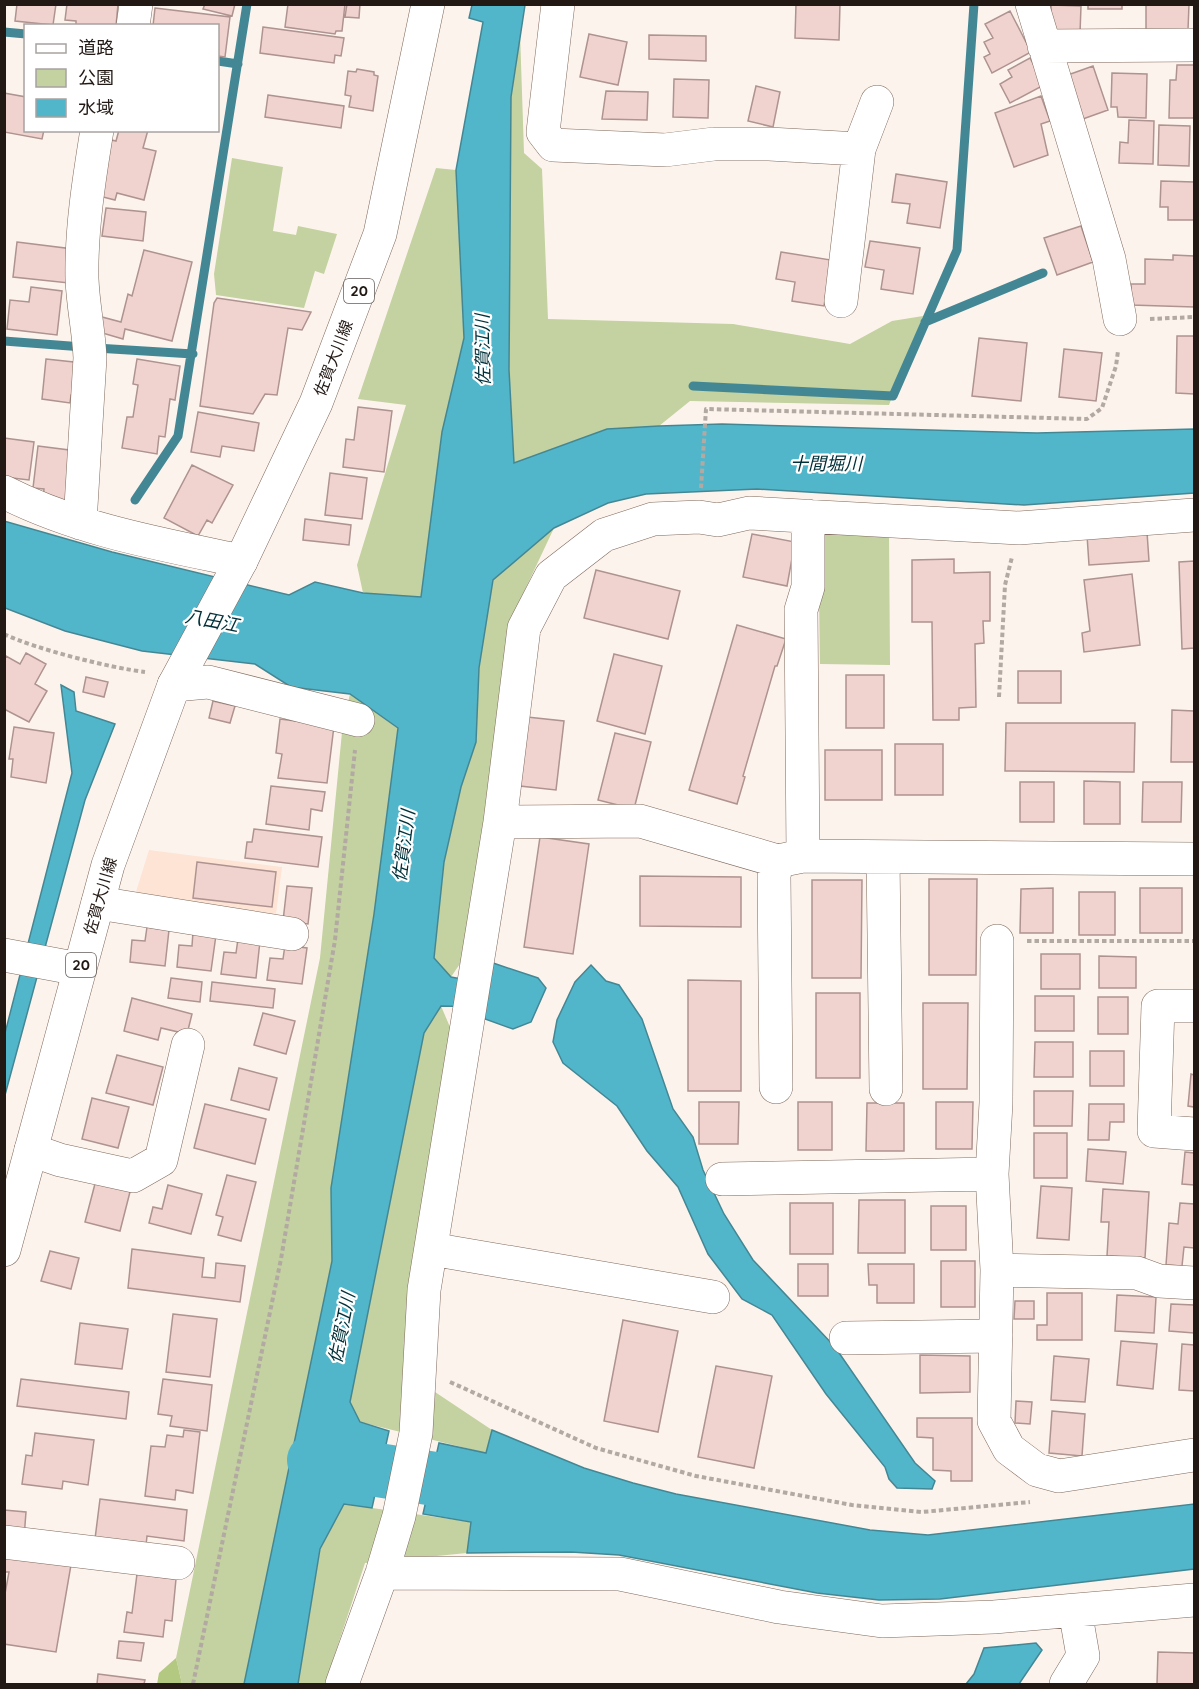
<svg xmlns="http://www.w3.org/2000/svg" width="1199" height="1689" viewBox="0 0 1199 1689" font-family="Quicksand,'Noto Sans JP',sans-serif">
<rect width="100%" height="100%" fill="#fdf3ed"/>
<path fill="#fde4d5" d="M149,850L282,867L276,914L135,895Z"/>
<path fill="#c3d2a0" d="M520,32L524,153L542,169L548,319L733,324L850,344L892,321L923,316L889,405L690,401L659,426L607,429L513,464L509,370L511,97Z
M232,158L283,167L273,231L296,235L298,226L337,234L324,274L315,271L304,308L216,295L214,274Z
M436,168L456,170L464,338L442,432L421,598L363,593L357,565L406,405L358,399Z
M554,528L513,615L470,949L451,977L434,958L444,862L461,787L476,742L479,668L493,580Z
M818,528L889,531L890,665L820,664Z
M350,694L398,728L374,914L331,1188L332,1261L244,1684H182L176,1658L320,958L343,722Z
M441,1006L453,1034L405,1372L492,1430L486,1453L360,1422L350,1402L424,1033Z
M344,1504L471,1522L467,1553L365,1563L325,1684H298L320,1550Z"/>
<path fill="#b3c881" d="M176,1658L182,1684H157L159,1673Z"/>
<path fill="#52b6cb" stroke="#448794" stroke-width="1.5" d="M472,5H525L511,97L509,370L514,463L607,429L659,426L722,424L1037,433L1194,429V493L1024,505L757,489L646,494L608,503L554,528L493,580L479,668L476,742L461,787L444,862L434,958L451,977L482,983L493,963L538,978L546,988L531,1022L513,1029L485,1019L482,1007L441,1006L424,1033L350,1402L360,1422L389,1431L372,1508L344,1504L320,1549L298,1684H244L332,1261L331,1188L374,914L398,728L350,694L291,687L255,664L142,651L65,631L5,608L4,521L112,552L289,595L315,582L363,593L421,597L442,432L464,338L456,170L483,22L469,18Z
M61,685L74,692L76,711L115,724L85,800L5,1095V1033L72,773Z
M591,965L606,981L619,985L642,1019L673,1109L693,1137L703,1170L724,1214L753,1260L835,1347L915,1463L935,1481L932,1489L897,1488L889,1479L885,1467L826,1394L772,1315L742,1299L708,1254L678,1187L647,1151L617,1106L563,1063L553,1042L557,1020L575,982Z
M492,1430L584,1468L633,1483L676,1494L870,1530L928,1535L1194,1504V1569L940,1599L879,1600L817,1593L619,1555L571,1552L467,1553L471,1522L423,1514L439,1443L486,1453Z
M1036,1643L1042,1650L1019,1684H966L974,1674L984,1648Z"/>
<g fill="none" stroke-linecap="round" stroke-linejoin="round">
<path stroke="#448794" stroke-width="9" d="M4,32L26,34
M218,61L238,64
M925,322L1043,273
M4,341L83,347
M96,348L193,354
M693,386L893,396L957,250L974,4
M135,500L178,436L247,4"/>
<path stroke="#52b6cb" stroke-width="54" d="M314,1460L505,1490"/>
</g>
<path fill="#f0d3cf" stroke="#ae9390" stroke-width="1.5" d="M17,4H56L53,25L15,21Z
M67,4H118L116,26H76V21L65,20Z
M205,4H235L232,16L203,9Z
M288,4H345L342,31H336L335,34L285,27Z
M347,4H360L359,18L345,17Z
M796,4H840L839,40L795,38Z
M1088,4H1122V9H1088Z
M1146,4H1189L1188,30H1146Z
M1051,5L1081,6L1080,33H1051Z
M155,8L230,17L225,57L218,56V26H153Z
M1010,11L1031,52L992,73L984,57L990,54L984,42L993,38L985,24Z
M263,27L344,38L341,56L335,55L334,63L260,53Z
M589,34L627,42L618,85L580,77Z
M649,35L706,36V61L649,59Z
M1030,58L1044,85L1010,103L1000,84L1012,77L1008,70Z
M1177,65H1194V118H1169L1170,80H1176Z
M1093,66L1108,110L1080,120L1065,76Z
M357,69L374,72V75L378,76L373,111L349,107L351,96L345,95L348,71L356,72Z
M1112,73L1147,74L1146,118L1118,117L1117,107H1111Z
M674,79L709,80L708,118L673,117Z
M756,86L780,92L773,127L748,121Z
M606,91L648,92L647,120L602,119Z
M4,93L26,97V130H44L42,139L4,132Z
M268,95L344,106L341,128L265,117Z
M1041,96L1050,121L1041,124L1048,155L1014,167L995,113Z
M1129,120L1154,121L1153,164L1119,163L1120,142L1128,143Z
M1159,125L1190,126L1189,166L1158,165Z
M119,130H148L143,148L156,151L144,200L117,193L115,200L99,196L107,139L116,141Z
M896,174L947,182L940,228L907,223L910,204L892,202Z
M1161,181L1194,182V220H1168V207H1160Z
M106,208L146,212L143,241L102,236Z
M1081,226L1093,262L1057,275L1044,238Z
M870,241L920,248L913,294L881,289L884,270L865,267Z
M17,242L73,249L69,283L13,277Z
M144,250L192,262L172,341L125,329L123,339L99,332L102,317L121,322L128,294L132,296Z
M781,252L831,260L824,306L792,301L795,282L776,279Z
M1173,255L1194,256V307L1131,305V284H1145V259L1173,260Z
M31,287L62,291L57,335L7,329L10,300L29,302Z
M217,298L311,312L302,330L288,328L277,395L265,394L253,414L200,406L214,303Z
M1177,336H1194V394L1176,393Z
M979,338L1027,343L1021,401L972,396Z
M1064,349L1102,353L1096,401L1059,397Z
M46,359L83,363L79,396L71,395L70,403L42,399Z
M137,359L180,366L175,400L170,399L165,437L159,436L157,454L122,448L127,417H133L138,385L133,384Z
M358,407L392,411L384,472L343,467L346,439L354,440Z
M198,412L259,423L254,451L222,446L220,457L191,452Z
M4,438L34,442L29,480L4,477Z
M38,446L77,451L71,502L43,498L44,489L33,488Z
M192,465L233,485L212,523L207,520L198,536L164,518Z
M330,473L367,478L362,519L325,515Z
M305,519L351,525L349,545L303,540Z
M1147,532L1149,561L1089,565L1087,535Z
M752,534L795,542L787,586L743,577Z
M954,559V573L990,572V621H983L984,643L975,644L976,707L959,708V720H933L932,622H912V560Z
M1194,561V648L1182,649L1179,562Z
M596,570L680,591L668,639L584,618Z
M1132,574L1140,645L1084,652L1082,633L1090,631L1084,580Z
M737,625L786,639L777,666H775L743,776L745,777L737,804L689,790Z
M26,653L46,664L35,684L47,691L29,722L4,709V659L6,656L20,664Z
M614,654L662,666L645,734L597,721Z
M1018,671H1061V703H1018Z
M846,675H884V728H846Z
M86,677L108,682L104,697L83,692Z
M213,701L235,706L230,723L209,718Z
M1172,710L1194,711V762H1171Z
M527,717L564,721L556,790L520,786Z
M280,719L334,726L327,783L278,778L282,754L276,753Z
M1006,723H1135L1134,772L1005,771Z
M14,727L54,733L46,783L11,777L13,759H9Z
M615,733L651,742L634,809L598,800Z
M895,744H943V795H895Z
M825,750H882V800H825Z
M1084,781L1120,782V824H1084Z
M1020,782H1054V822H1020Z
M1143,782H1182L1181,822H1142Z
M271,786L325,792L322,811L311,809L309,830L266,824Z
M254,829L322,837L318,867L245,858L247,842H252Z
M540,837L589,844L573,954L524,947Z
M197,862L276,872L272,907L193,898Z
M640,876L741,877V927L640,926Z
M929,879H977L976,975H929Z
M812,880H862L861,978H812Z
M287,886L312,888L308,924L283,921Z
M1053,888V933H1020L1021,889Z
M1140,888H1182V933H1140Z
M1079,892H1115V935H1079Z
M147,927L169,930L165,966L130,962L132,940L145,941Z
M193,932L216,935L211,971L177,967L179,945L192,946Z
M238,939L260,941L256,978L221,974L224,952L236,953Z
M285,945L307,948L302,984L267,980L270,958L283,959Z
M1041,954H1080V989H1041Z
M1099,956L1136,957V988H1099Z
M171,978L202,982L200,1002L168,998Z
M688,980L741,981V1091H688Z
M212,982L275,989L273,1008L210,1001Z
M816,993H860V1078H816Z
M1035,996H1074V1031H1035Z
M1098,997H1128V1034H1098Z
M132,998L192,1014L187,1034L161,1028L158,1040L124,1031Z
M923,1003H968L967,1089H923Z
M263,1013L295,1021L286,1054L254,1045Z
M1035,1042H1073V1077H1034Z
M1090,1051H1124V1086H1090Z
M117,1055L163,1067L153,1105L106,1093Z
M239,1068L277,1078L269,1110L231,1100Z
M1191,1074L1194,1075V1107L1188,1106Z
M1034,1091H1073L1072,1126H1034Z
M92,1098L129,1107L118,1148L82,1139Z
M699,1102H739L738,1144H699Z
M798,1102H832V1150H798Z
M936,1102H973L972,1149H936Z
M867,1103H904V1151H866Z
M205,1104L266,1119L255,1164L194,1148Z
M1089,1104H1124V1122H1110L1109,1140H1088Z
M1034,1133H1067V1178H1034Z
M1088,1149L1126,1152L1123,1184L1086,1181Z
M1185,1152L1194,1153V1185L1182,1184Z
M227,1175L256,1182L241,1241L218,1235L223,1217L216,1215Z
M96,1180L131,1188L120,1231L85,1222Z
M168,1185L202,1194L191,1234L149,1223L153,1207L162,1209Z
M1041,1186L1072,1188L1069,1240L1037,1238Z
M1103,1189L1149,1192L1145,1258L1107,1256L1109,1222H1101Z
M859,1200H905V1253H858Z
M790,1203H833V1254H790Z
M1180,1203L1194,1204V1248L1184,1247L1182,1266L1166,1265L1169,1223L1178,1224Z
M931,1206H966V1250H931Z
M132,1249L204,1258L202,1277L215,1278L216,1263L245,1266L240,1302L128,1288Z
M50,1251L79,1258L71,1289L41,1281Z
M941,1261H975V1307H941Z
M798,1264H828V1296H798Z
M868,1264H914V1303H877V1285H869Z
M1047,1293H1082V1340H1037V1325H1047Z
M1117,1295L1156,1297L1154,1333L1115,1331Z
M1015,1301H1034V1319H1014Z
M1171,1304L1194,1305V1333L1169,1331Z
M173,1314L217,1319L210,1377L166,1372Z
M623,1320L678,1331L658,1432L604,1421Z
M80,1323L128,1329L122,1369L75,1364Z
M1121,1341L1157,1344L1153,1389L1117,1385Z
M1182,1344L1194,1345V1391L1179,1390Z
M920,1355L970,1356V1392L920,1393Z
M1054,1356L1089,1359L1085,1402L1051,1400Z
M716,1366L772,1376L754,1468L698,1457Z
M21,1379L129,1392L126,1419L17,1406Z
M163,1379L212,1385L207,1431L170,1426L172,1416L158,1414Z
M1016,1401L1032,1402L1030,1424L1015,1423Z
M1052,1411L1085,1414L1082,1456L1049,1453Z
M917,1418H972V1481H951V1471L933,1470V1438L917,1437Z
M184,1430L200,1432L193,1493L176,1490L175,1500L145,1496L151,1446L165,1447L167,1435L183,1437Z
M35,1433L94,1440L88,1485L63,1481L62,1489L22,1484L26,1455L32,1456Z
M100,1499L187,1510L184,1541L147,1536L145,1555L95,1539Z
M4,1510L26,1512L24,1538L4,1536Z
M4,1557L71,1565L56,1652L4,1644V1599L9,1572H4Z
M137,1574L176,1579L172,1621L165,1620L163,1637L124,1632L127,1612L132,1613Z
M119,1641L144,1643L141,1661L117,1658Z
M1158,1652L1194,1653V1684H1157Z
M98,1674L145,1680L144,1684H97Z"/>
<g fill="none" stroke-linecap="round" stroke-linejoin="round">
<defs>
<path id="minor" d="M558,4L543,132L553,145L665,150L714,144H769L859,149
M1032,4L1109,259L1120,319
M133,26L136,4
M1044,46L1194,45
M841,301L859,149L877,102
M4,492C79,530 160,544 241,561
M80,523L90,358C89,332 83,306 82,279C81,230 89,179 97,130
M174,685L208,682L358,720
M500,822L640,821L778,861L803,856L1194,859
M803,856L801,610L808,587V516
M883,857L886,1089
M98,903L292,934
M997,941L996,1103L992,1174L997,1270L1137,1273L1159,1281L1194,1283
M4,955L79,969
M1194,1006H1158L1154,1131L1194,1134
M776,1087L774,875L778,861
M31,1150L60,1160L133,1176L161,1160L188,1045
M722,1179L992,1174
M431,1249L713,1297
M997,1270L994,1421L1009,1449L1037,1470L1059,1476L1194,1455
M846,1338L996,1336
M4,1542L178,1563
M382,1573L620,1574L779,1607L882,1621L994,1617L1194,1600
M342,1684L382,1573L399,1516L416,1433L424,1290L500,822L524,628L551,576L604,535L653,519L699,517L718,520L749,513L1019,528L1194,515
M1066,1684L1083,1656L1075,1610"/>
<path id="major" d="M4,1250L108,865L174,685L241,561L316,403L380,234L428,4"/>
</defs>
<use href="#minor" stroke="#7f6a5d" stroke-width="34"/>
<use href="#major" stroke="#7f6a5d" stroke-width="34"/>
<path stroke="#b3a9a3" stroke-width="4" stroke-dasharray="4.5 3" stroke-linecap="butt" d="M1150,319L1194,317
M701,488L706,409L1087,419L1102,408L1116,366L1118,351
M4,634C35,649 111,668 145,672
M999,697L1005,585L1012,557
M1027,941H1194
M450,1382L596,1448L696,1476L852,1505L922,1512L1030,1502
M193,1684L281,1259L335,940L355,750"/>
<use href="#minor" stroke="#fff" stroke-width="33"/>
<use href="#major" stroke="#fff" stroke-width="33"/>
</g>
<g text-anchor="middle" stroke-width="4.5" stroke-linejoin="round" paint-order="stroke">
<g fill="#fff" stroke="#645e5a" stroke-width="1.5">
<rect x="344" y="279" width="30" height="24" rx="4.5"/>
<rect x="66" y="953" width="30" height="24" rx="4.5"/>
</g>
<g font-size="15" font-weight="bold" fill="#221914">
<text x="359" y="296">20</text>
<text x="81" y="970">20</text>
</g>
<g font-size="16" fill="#221914" stroke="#fff">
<text transform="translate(333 358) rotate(-69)" y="6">佐賀大川線</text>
<text transform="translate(100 896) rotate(-74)" y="6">佐賀大川線</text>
</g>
<g font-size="18" font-style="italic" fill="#003039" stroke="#fff">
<text transform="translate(483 350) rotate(-91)" y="6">佐賀江川</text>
<text x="826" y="470">十間堀川</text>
<text transform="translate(212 621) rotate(11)" y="6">八田江</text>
<text transform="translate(404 846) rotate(-83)" y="6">佐賀江川</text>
<text transform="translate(342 1328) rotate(-79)" y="6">佐賀江川</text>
</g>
</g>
<rect width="1199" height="1689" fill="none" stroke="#221914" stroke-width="12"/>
<rect x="24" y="24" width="195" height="108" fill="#ffffff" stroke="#a7a3a1" stroke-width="1.5"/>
<rect x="36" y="44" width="30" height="9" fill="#ffffff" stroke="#a7a3a1" stroke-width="1.5"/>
<text x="78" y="54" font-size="18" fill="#221914">道路</text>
<rect x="36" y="69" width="30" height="18" fill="#c3d2a0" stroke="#a7a3a1" stroke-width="1.5"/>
<text x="78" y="84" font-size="18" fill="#221914">公園</text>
<rect x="36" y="99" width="30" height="18" fill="#52b6cb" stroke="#a7a3a1" stroke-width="1.5"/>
<text x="78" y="114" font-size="18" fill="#221914">水域</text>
</svg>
